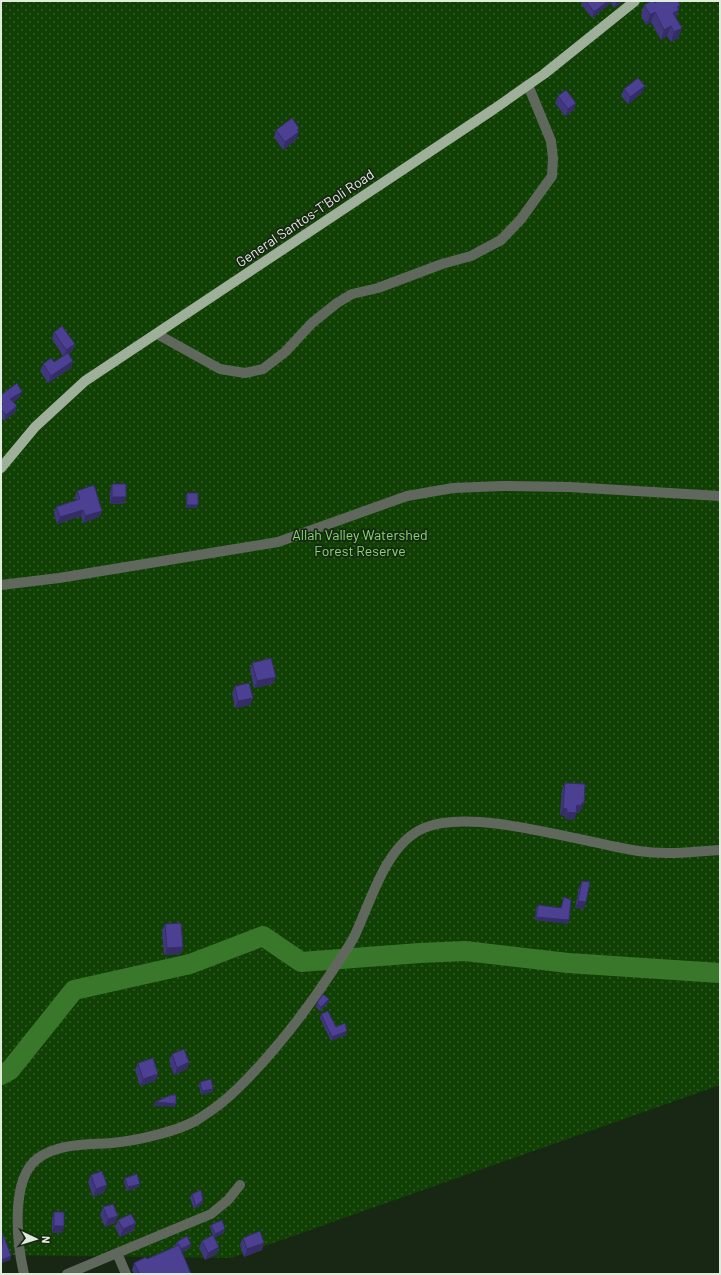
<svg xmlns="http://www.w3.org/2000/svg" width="721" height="1275" viewBox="0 0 721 1275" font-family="Barlow,sans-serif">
<defs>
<pattern id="park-dots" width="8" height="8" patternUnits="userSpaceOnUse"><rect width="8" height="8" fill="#114004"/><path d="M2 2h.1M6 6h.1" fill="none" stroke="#335c28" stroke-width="1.8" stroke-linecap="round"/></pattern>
</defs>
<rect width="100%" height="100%" fill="#172714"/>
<path fill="url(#park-dots)" d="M1,1H720V1085L231,1258L1,1255Z"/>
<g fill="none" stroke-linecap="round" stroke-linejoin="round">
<path stroke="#39782a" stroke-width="20" d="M1,1075L10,1070L74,990L190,964L263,936L301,962L420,953L465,951L568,963L720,973"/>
<path stroke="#60685e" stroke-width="10" d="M157,334L220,369L245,373L263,369L285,352L312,323L337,303L352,294L378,288L442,264L471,256L501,240L521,219L552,176L553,158L551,141L528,85
M1,585L59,578L278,542L407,496L453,488L502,486L569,487L720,496
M67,1274L117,1253
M126,1274L117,1253L211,1214L228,1200L240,1185"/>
<path stroke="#60685e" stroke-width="10" d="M24,1274C17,1244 10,1180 37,1159C58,1143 87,1145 112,1143C135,1141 181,1131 200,1118C213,1110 227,1099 238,1088C274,1053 309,1007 337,964C343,955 350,945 355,935C371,901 386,844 424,828C473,807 584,843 638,851C666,855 693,852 720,850"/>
<path stroke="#9eaf9a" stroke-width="10" d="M1,468L35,427L85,381L494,109L544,74L635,1"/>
</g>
<path fill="#41377e" d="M582,1H623L614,8L611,3L592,18L581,4Z
M658,1H679V3L680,5L676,18L682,28L678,38L671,42L667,36L661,40L651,22L646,25L641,15L644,5L655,3Z
M624,89L642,93L628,104L621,96Z
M558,96L574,110L565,116L555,103Z
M276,130L296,140L283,150L274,137Z
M54,332L75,344L72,351L69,354L71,368L48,383L40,371L43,364L54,362L63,356L52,339Z
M1,395L20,397L13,402L17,406L15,412L4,421L1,417Z
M112,484L126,497L124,504H110V491Z
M77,491L102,511L99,517L83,523L81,516L57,524L54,513L56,507L76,500L75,497Z
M187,493L197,508H186V496Z
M252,663L273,684L254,688L250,670Z
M235,686L253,698L250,705L235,708L232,693Z
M565,783L584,803L581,810H580L579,813H576L574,820L565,819V816L560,815L562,790Z
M582,881L584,909L575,908L579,888Z
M564,897L568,924L535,920L536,908L538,905L561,908Z
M165,924L183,947L181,954L164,955L162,931Z
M329,999L328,1003L320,1011L316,1007L317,1003Z
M321,1014L336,1027L346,1035L331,1041L320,1018Z
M172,1054L189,1062L187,1069L174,1075L169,1061Z
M138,1063L158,1074L155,1081L140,1086L135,1070Z
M200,1082L213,1089L212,1092L201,1095L199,1085Z
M91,1175L104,1193L93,1197L88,1182Z
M125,1178L139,1187L127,1191L124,1182Z
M192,1194L203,1200L202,1204L194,1209L190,1198Z
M103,1207L115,1223L105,1227L100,1215Z
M54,1212L64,1226L62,1233H52V1219Z
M118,1220L136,1223L133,1231L120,1237L115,1227Z
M211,1225L224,1233L214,1237L217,1254L205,1260L199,1248L202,1241L213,1235L210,1228Z
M3,1234L11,1256L10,1260L1,1263V1246L2,1237Z
M243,1238L264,1243L262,1250L244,1257L240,1245Z
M177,1242L190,1248L182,1252L191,1274H134L132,1270L134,1263L147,1259L176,1247L175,1245Z"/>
<path fill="#352d66" d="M608,1H612L611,3L592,18L594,12Z
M617,1H623L614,8Z
M677,1H679L677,7L680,5L678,10H679L675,20L670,23Z
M655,12L651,22L646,25L650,15Z
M671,26L667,36L661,40L664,30Z
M682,28L678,38L671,42L674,32Z
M645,86L642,93L628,104L630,97Z
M576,103L574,110L565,116L568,109Z
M299,128L297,134L299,132L296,140L283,150L285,142Z
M75,344L72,351L64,357L66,350Z
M73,361L71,368L48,383L51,376Z
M22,392L20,397L8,404L10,399Z
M17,406L15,412L4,421L6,415Z
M112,497H126L124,504H110Z
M187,505H198L197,508H186Z
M83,510L81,516L57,524L60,517Z
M102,511L99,517L83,523L85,516Z
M276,677L273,684L254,688L257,681Z
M253,698L250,705L235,708L238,701Z
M582,803H584L581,810H580L579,813L574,812L577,805Z
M563,808L567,809L565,816L560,815Z
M567,812L576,813L574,820L565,819Z
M578,901L586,902L584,909L575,908Z
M536,917L569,920L568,924L535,920Z
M183,947L181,954L164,955L167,948Z
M329,999L328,1003L320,1011L321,1007Z
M347,1031L346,1035L331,1041L332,1037Z
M189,1062L187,1069L174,1075L177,1068Z
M158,1074L155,1081L140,1086L143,1079Z
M213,1089L212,1092L201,1095L202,1091Z
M155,1102L176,1104L175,1107L153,1106Z
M140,1184L139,1187L127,1191L128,1187Z
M107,1185L104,1193L93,1197L96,1189Z
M203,1200L202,1204L194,1209L196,1206Z
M118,1216L115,1223L105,1227L108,1219Z
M136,1223L133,1231L120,1237L123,1229Z
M54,1226H64L62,1233H52Z
M225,1229L224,1233L214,1238L215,1234Z
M264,1243L262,1250L244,1257L247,1249Z
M191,1244L190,1248L180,1253L181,1249Z
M219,1247L217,1254L205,1260L208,1253Z
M11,1256L10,1260L1,1263V1260Z"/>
<path fill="#4c4092" stroke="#352d66" d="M586,1H608L594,12Z
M651,1H653L655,3L658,1H678L680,5L677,7L679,10L673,13L682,28L674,32L671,26L664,30L655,12L650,15L644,5Z
M638,78L645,86L630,97L624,89Z
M566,90L576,103L568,109L558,96Z
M292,118L299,128L297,130L299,132L285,142L276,130Z
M62,326L75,344L66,350L54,332Z
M68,353L73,361L51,376L43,364L51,358L54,362Z
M17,383L22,392L10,399L17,406L6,415L1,409V405L3,404L1,402V395Z
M112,484H126V497H112Z
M94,485L102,511L85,516L83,510L60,517L56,507L80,499L77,491Z
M187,493H198V505H187Z
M271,658L276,677L257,681L252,663Z
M249,683L253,698L238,701L235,686Z
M565,783L585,784L584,803H582L581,806L577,805L576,813L567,812V809L563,808Z
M582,881L590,882L586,902L578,901Z
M564,897L571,900L569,920L536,917L538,905L561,908Z
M181,923L183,947L167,948L165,924Z
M323,994L329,999L321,1007L317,1003Z
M328,1011L336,1027L345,1023L347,1031L332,1037L321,1014Z
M184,1049L189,1062L177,1068L172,1054Z
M153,1058L158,1074L143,1079L138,1063Z
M211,1079L213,1089L202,1091L200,1082Z
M171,1095H176V1104L155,1102Z
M102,1171L107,1185L96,1189L91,1175Z
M137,1174L140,1184L128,1187L125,1178Z
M201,1190L203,1200L196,1206L192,1194Z
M113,1204L118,1216L108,1219L103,1207Z
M54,1212H64V1226H54Z
M131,1214L136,1223L123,1229L118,1220Z
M222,1220L225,1229L215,1234L211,1225Z
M260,1231L264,1243L247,1249L243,1238Z
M3,1234L11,1256L1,1260V1254Z
M213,1235L219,1247L208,1253L202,1241Z
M187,1236L191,1244L181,1249L177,1242Z
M179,1245L191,1274H140L134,1263L146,1257L147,1259Z"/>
<g text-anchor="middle" stroke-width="3.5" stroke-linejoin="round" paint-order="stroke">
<g font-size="14" fill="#e0eadd" stroke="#172714">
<text transform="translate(305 218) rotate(-34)" y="5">General Santos-T'Boli Road</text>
</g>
<g font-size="14" fill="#84d771" stroke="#172714">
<text x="360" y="540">Allah Valley Watershed<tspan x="360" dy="16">Forest Reserve</tspan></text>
</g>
</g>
<rect width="721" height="1275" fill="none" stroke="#e0eadd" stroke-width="4"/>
<g transform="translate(36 1239) rotate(94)" stroke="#172714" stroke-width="3" paint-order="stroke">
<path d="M0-3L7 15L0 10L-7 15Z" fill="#e0eadd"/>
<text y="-6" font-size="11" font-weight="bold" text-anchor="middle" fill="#e0eadd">N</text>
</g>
</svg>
